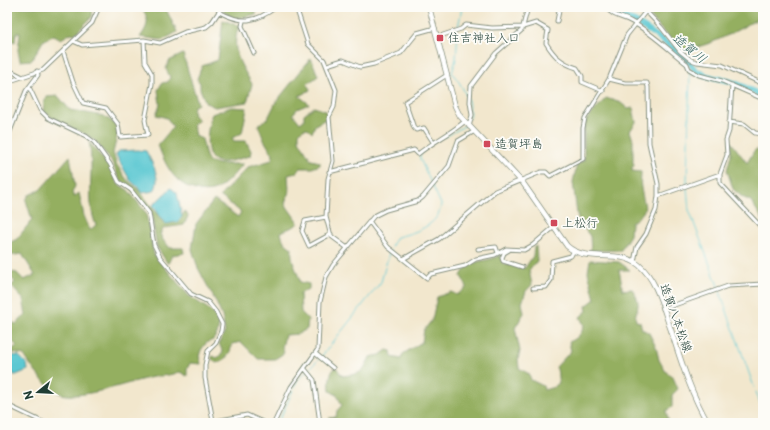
<svg xmlns="http://www.w3.org/2000/svg" width="770" height="430" viewBox="0 0 770 430" font-family="'Playpen Sans','Klee One',sans-serif">
<rect width="100%" height="100%" fill="#fdfcf7"/>
<filter id="ink" filterUnits="userSpaceOnUse"><feTurbulence type="fractalNoise" baseFrequency=".025" numOctaves="2"/><feDisplacementMap in="SourceGraphic" scale="8" xChannelSelector="R" yChannelSelector="G"/><feConvolveMatrix kernelMatrix="1 2 1 2 8 2 1 2 1" color-interpolation-filters="sRGB"/></filter>
<filter id="wash" filterUnits="userSpaceOnUse"><feTurbulence type="fractalNoise" baseFrequency=".012" numOctaves="4" result="noise"/><feDisplacementMap in="SourceGraphic" scale="16" xChannelSelector="R" yChannelSelector="G"/><feGaussianBlur stdDeviation="0.9" result="paint"/><feColorMatrix in="noise" values="0 0 0 0 0 0 0 0 0 0 0 0 0 0 0 0 0 1.4 0 .05"/><feComposite in="paint" operator="in"/></filter>
<g filter="url(#wash)">
<rect width="100%" height="100%" fill="#f2e7cd"/>
<path fill="#94af61" stroke="#5a764a" d="M7,7H93L92,17L75,34L71,33L61,39L54,35L43,41L32,60L20,61L18,50L20,33H16L15,42L7,39Z
M140,7H165L177,32L163,40L140,37C149,26 150,17 140,7Z
M225,7H251L257,14L234,19L223,11Z
M642,7H763V16C737,30 710,48 679,50Z
M223,20L239,26C230,50 240,63 252,84L247,102L215,107L206,103L200,89V83L197,79L202,66L218,60Z
M183,54L198,104L194,106C192,113 193,116 199,120L193,124L195,136L202,139L206,156L209,162L219,164H243C236,172 228,182 219,188C206,197 184,188 175,177C167,168 162,156 158,145L173,127L167,118L156,115L160,104L158,90L162,83L168,82L170,77L166,69L169,61Z
M311,58L318,76L307,84L310,90L299,96L309,104L297,109L293,114L300,123L304,120V114L314,107L326,111V119L315,125L312,133L307,128L303,129L299,133V140L311,160L320,162V165L312,168H300L296,173L288,175L289,191L285,203C289,211 294,215 298,223L295,226L281,232C282,240 285,244 292,248C290,261 297,269 300,282L309,284V290L300,293L301,312L308,319L307,329L298,334L285,335L282,347L284,353L275,359H258L241,342L232,344C230,354 227,360 216,363L211,358L213,356L217,358L223,353L219,343L225,332L222,316L215,300L198,268L192,249L196,224L214,200L238,217L241,212L220,196L248,167L272,160L273,155L264,140L258,125L268,118L276,102Z
M58,96L70,110L104,116L114,123L118,132L113,153L117,165L127,180L138,189L165,224C175,222 180,221 185,211L188,216L184,225L164,228L160,234L163,240L170,248H183L184,253L172,255L168,264L157,247L151,212L129,186L120,181L111,160L95,141L87,135L54,119L43,111L44,102L47,97Z
M606,98L621,103L628,109L633,108L636,122L630,131L633,140V163L635,165L632,167V171L641,172C641,177 640,183 641,188C644,209 651,208 631,223L630,235L621,250L591,251L590,236L579,222L577,214L573,182L577,164L584,160V128L586,120Z
M231,107L247,108L242,133L232,138L234,141H246L251,151L250,156C241,158 228,163 219,162C201,160 208,124 212,114Z
M89,142L110,167L118,184L128,190L146,213L154,255L189,296L207,308L216,316L219,325L217,334L213,340L206,343L201,350L199,356L201,364L190,363L187,369V376L180,372C171,375 163,376 153,377C132,381 81,400 62,394C46,389 33,369 24,355L8,352L17,346L10,339H7V320L16,324L26,315L23,299L11,286L15,282L7,274V271L17,273L24,280L35,275L22,254L7,256V244L17,239L32,220L26,200L29,195L40,190L70,156L75,186L72,193L74,197L79,193L84,216L90,230L96,225C85,200 95,169 89,142Z
M731,142L747,163L754,151L757,149L763,156V220L751,201L742,197L733,189L727,170L731,155Z
M536,246L537,261L529,270L532,285L526,291L522,303L524,313L515,328L520,351L518,359L519,368L529,374L531,380L543,386L544,390L554,387L559,383C557,377 559,373 556,367L571,351L569,342C577,339 582,334 584,325L580,317L587,311L586,306L595,299L588,272L590,260L619,262L630,270H619L623,290L632,289C635,293 638,299 638,304C638,311 634,314 636,321L640,322L642,329L649,333L656,347L659,360L666,372L673,377L678,389L672,395V407L666,411L669,423H334L329,418L336,417L337,411L342,405L337,395L330,391C329,382 329,373 336,367L342,376C360,374 362,374 370,357L380,355L387,350L391,351L392,357L401,359L403,354L422,342L424,330L432,320L437,297L451,292L457,295L467,287L461,276C471,255 487,265 501,254V260L504,264L525,268L533,256L534,247Z"/>
<path fill="#5cc8d2" stroke="#3e8283" d="M138,150L146,151C152,163 162,178 154,191L142,193L138,187L130,180L116,155L119,151Z
M171,188L177,193L182,217L177,222L165,224L153,205Z
M8,355L19,356L27,364L28,370L16,375H14L7,361Z"/>
<g fill="none" stroke-linecap="round" stroke-linejoin="round">
<path stroke="#5cc8d2" stroke-width="1" d="M458,28L462,7
M458,32L456,59L452,73C463,86 470,99 470,117
M445,137L466,125
M687,183L690,71
M687,188L689,210L718,286
M391,247L397,237C413,233 440,226 441,204L420,159V155L423,152
M720,292L754,387
M321,357L381,282L390,250
M756,392L763,410
M278,423L297,381L319,359"/>
<path stroke="#5cc8d2" stroke-width="6" d="M608,7C618,16 629,18 640,25C658,36 674,49 690,63C698,79 723,77 737,84C746,87 754,93 763,96"/>
</g>
</g>
<g filter="url(#ink)">
<g fill="none" stroke-linecap="round" stroke-linejoin="round">
<defs>
<path id="street" d="M296,7L308,44L324,60L336,90L334,107L329,117L333,161L328,179L326,217L331,236L346,247
M556,7L559,11L557,21
M605,7C617,19 620,15 632,22C652,33 669,50 687,64L689,69L699,75L722,81L763,99
M642,7L661,27L680,51L691,60L697,62L722,65L763,84
M219,12C242,24 255,23 276,7
M243,21L242,26L254,53
M437,37L461,29L466,25L492,28L523,27L536,23L548,30L546,43C554,56 561,63 577,68L582,76V82L603,91
M73,41L82,45L144,40L160,43L185,32L206,27L212,22L222,7
M63,51L73,82L83,103L106,108L118,124L120,137L148,135L145,120L152,84V74L145,62L144,40
M327,65L343,60L360,67L374,64L401,53L417,33L435,28
M7,69L21,76
M609,79L625,83H647L648,87L649,143L658,184V196L656,210L646,234L637,247L634,262
M7,82L43,70L92,23L99,7
M732,85L729,131L726,140L727,155L720,174V183L763,229
M29,87L40,110L48,118L86,136L94,142L110,164L119,182L131,190L149,213L154,245L160,257L191,294L208,302L216,312L222,324L221,331L216,343L208,351L205,365V378L213,421
M729,122L744,124L755,133L763,134
M469,127L472,115L470,102L471,86L496,53L522,30L528,7
M7,139L26,91L38,75L37,71
M433,142L424,128L416,130L414,128L405,102L447,75
M329,172L414,150L418,154C433,142 450,134 464,122
M658,196L720,174
M326,217L305,221L302,231L309,246L331,234
M369,221L388,247L427,278L431,274L465,266L476,259L495,255L506,249L524,250L533,245L554,227
M478,249L496,247L498,253
M509,250L504,253L502,258L503,261L522,267
M403,259L439,239L495,191L541,172H546L550,176L583,159V128L585,118L609,79L627,35L646,11
M533,288L546,287L551,280L552,261L571,256L573,252
M663,309L728,286L763,284
M316,354L333,368
M305,369L314,380L320,423
M7,405L45,423
M205,423L247,415L265,423
M274,423L291,387L318,349L320,302L326,277L333,265L374,216L386,210L418,201L423,197L449,166L458,141L473,132"/>
<path id="secondary" d="M429,7L455,106L460,116L523,183L567,246C587,264 618,248 639,265C657,280 663,308 671,330C681,361 691,394 708,423"/>
</defs>
<use href="#street" stroke="#889280" stroke-width="5"/>
<use href="#secondary" stroke="#889280" stroke-width="6"/>
<use href="#street" stroke="#fff" stroke-width="3"/>
<use href="#secondary" stroke="#fff" stroke-width="4.5"/>
</g>
</g>
<g fill="#d1495b" stroke="#fdfcf7" stroke-width="1.5">
<rect x="436" y="34" width="8" height="8" rx="2"/>
<rect x="483" y="140" width="8" height="8" rx="2"/>
<rect x="550" y="219" width="8" height="8" rx="2"/>
</g>
<g text-anchor="middle" stroke-width="3.5" stroke-linejoin="round" paint-order="stroke">
<g font-size="12" fill="#1f3d34" stroke="#fdfcf7" text-anchor="start">
<text x="448" y="42">住吉神社入口</text>
<text x="495" y="148">造賀坪島</text>
<text x="562" y="227">上松行</text>
</g>
<g font-size="12" fill="#1f3d34" stroke="#fdfcf7">
<text transform="translate(676 318) rotate(70)" y="4">造賀八本松線</text>
</g>
<g font-size="13" font-style="italic" fill="#2e605c" stroke="#fdfcf7">
<text transform="translate(690 48) rotate(39)" y="5">造賀川</text>
</g>
</g>
<rect width="770" height="430" fill="none" stroke="#fdfcf7" stroke-width="24"/>
<g transform="translate(38 392) rotate(252)" stroke="#fdfcf7" stroke-width="3" paint-order="stroke">
<path d="M0-3L7 15L0 10L-7 15Z" fill="#1f3d34"/>
<text y="-6" font-size="11" font-weight="bold" text-anchor="middle" fill="#1f3d34">N</text>
</g>
</svg>
